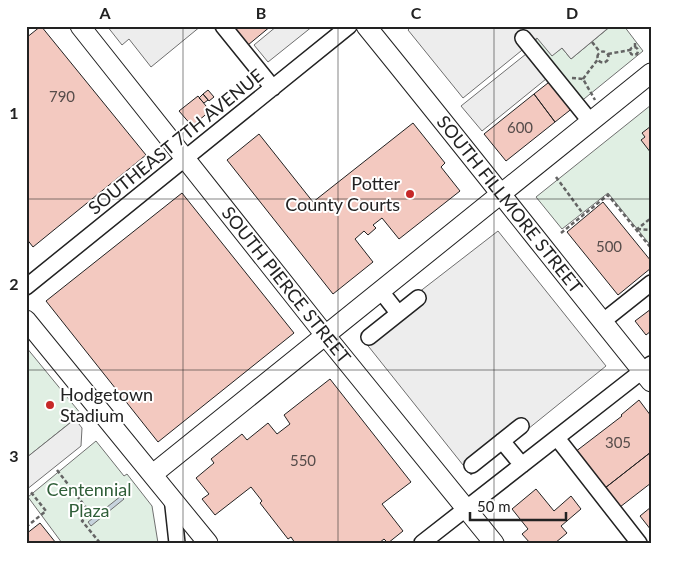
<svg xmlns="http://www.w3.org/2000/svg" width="677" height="569" viewBox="0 0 677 569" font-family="Lato,sans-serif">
<rect width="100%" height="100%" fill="#fff"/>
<path fill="#e0efe3" stroke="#6f6f6f" d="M611,26H624L643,51L579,103L534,41L538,38L552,55L562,48L571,59Z
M651,105V246L608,193L562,229L536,197Z
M26,347L81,414L26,458Z
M96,441L124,476L127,474L152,506L158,543H62L28,497Z"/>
<path fill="#ededed" stroke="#6f6f6f" d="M107,26H201L151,67L129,39L122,45Z
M277,26H313L268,62L254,45Z
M412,26H604L607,29L571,59L562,48L552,56L537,38L463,98L408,30Z
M526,54L546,79L482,131L461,106Z
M498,231L606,366L471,475L361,337Z
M75,419L82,428L81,446L26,490V458Z"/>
<path fill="#c7d3dd" stroke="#6f6f6f" d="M121,496L124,499L91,526L88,522Z"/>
<path fill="#f3c9c0" stroke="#222" d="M41,26L146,155L33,247L26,238V38Z
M233,26H271L248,45Z
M553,79L574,107L555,122L534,94Z
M208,90L214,97L209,101L203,94Z
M203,94L208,100L204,103L199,98Z
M534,94L555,122L506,161L484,134Z
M198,96L210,111L192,126L179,111Z
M413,123L445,163L441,167L460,191L399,239L382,218L373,225L376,228L368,235L364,231L355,239L373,262L333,294L227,160L259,134L313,202Z
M651,126V153L641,140L645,137L642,133Z
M182,193L294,333L158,442L46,301Z
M603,202L651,261V268L618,295L567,232Z
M651,309V331L646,335L635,321Z
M330,379L411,482L382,504L403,531L388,543L384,539L379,543H295L291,537L288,539L260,503L262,501L251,487L215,515L202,499L209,494L196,478L214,463L211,459L242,434L247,440L268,423L277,434L290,424L284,415Z
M639,400L651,416V452L605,488L575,452L622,416L621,415Z
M651,452V483L620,507L605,488Z
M536,489L554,511L571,496L581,509L561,526L567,533L555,543H530L522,534L528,529L512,509Z
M651,507V530L640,516Z
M40,523L56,543H26V534Z"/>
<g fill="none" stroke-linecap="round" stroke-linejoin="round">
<defs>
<path id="minor" d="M223,26L273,88
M523,38L590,121
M26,287L349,26
M380,290L398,313
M602,322L651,283
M369,337L418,298
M557,438L639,543
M502,441L522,465
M472,465L521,426
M172,497L177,543
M422,543L651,364"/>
<g id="major">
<path id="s1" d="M80,26L325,335L494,543"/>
<path id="s2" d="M366,26C462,144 556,264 651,382"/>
<path d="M26,320L208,543"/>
<path d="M153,474L651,73"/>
</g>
</defs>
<use href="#minor" stroke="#222" stroke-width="18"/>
<use href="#major" stroke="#222" stroke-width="21"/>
<path stroke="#646464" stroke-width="2.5" stroke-dasharray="4 2.5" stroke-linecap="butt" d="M592,42L600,52
M635,47V41
M630 51a4 4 0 1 1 8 0a4 4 0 1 1-8 0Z
M597.5 57a5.5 5.5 0 1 1 11 0a5.5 5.5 0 1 1-11 0Z
M608,54L630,50
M572,78L583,79L595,100
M583,79L598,59
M556,177L584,215
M637,229L651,230
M636,230L651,218
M561,233L608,195L651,248
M57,470L91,514L82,521L100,543
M26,527L46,511L30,491"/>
<use href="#minor" stroke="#fff" stroke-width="15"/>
<use href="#major" stroke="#fff" stroke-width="19"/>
</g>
<path fill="none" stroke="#222" stroke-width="1" stroke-opacity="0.55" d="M183,26V543M338,26V543M494,26V543M26,199H651M26,370H651"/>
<g fill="#c62828" stroke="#fff" stroke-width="2">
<circle cx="410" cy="194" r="5"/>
<circle cx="50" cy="405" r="5"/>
</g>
<g text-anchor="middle" stroke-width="4" stroke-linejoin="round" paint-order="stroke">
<g font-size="15" fill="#564c4a">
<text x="62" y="102">790</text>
<text x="520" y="133">600</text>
<text x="609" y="252">500</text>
<text x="618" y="448">305</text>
<text x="303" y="466">550</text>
</g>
<g font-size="18" fill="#222" stroke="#fff">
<text transform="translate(176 142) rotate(-39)" y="6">SOUTHEAST 7TH AVENUE</text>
<text dy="6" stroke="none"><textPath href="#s2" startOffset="229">SOUTH FILLMORE STREET</textPath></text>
<text dy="6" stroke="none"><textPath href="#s1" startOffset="331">SOUTH PIERCE STREET</textPath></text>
</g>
<g font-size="18" fill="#222" stroke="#fff" text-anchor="end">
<text x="400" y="190">Potter<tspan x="400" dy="21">County Courts</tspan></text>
<text x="60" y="401" text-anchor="start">Hodgetown<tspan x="60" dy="21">Stadium</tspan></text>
</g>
<g font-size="18" fill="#2f5e38" stroke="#fff">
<text x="89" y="496">Centennial<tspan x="89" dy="21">Plaza</tspan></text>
</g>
</g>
<rect width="677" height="569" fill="none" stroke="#ffffff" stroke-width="55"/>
<path d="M470 512v8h96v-8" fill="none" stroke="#222222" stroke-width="2.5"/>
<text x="477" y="512" font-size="15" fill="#222222" stroke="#ffffff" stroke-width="4" paint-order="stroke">50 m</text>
<rect x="28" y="28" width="622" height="514" fill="none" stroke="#222" stroke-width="2"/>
<g font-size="16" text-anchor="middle" font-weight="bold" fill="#222">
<text x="105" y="19">A</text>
<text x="261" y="19">B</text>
<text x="416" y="19">C</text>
<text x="572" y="19">D</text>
<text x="14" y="119">1</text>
<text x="14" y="290">2</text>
<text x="14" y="462">3</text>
</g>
</svg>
